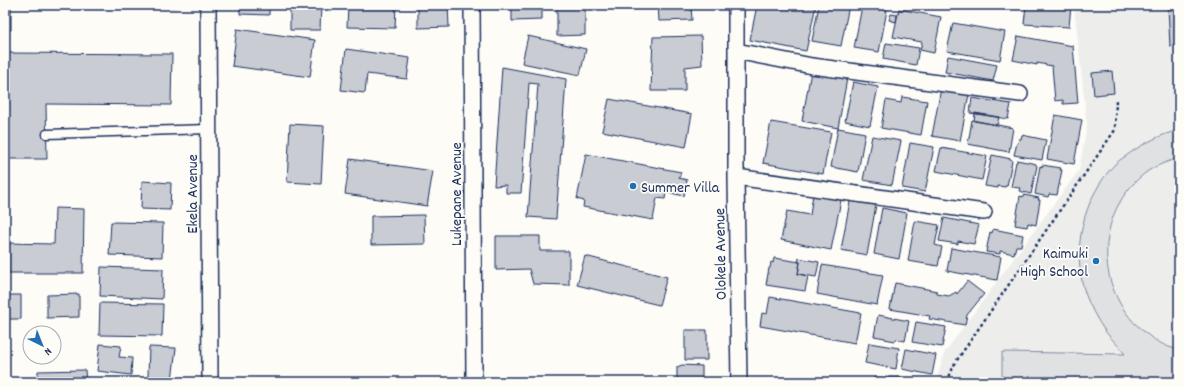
<svg xmlns="http://www.w3.org/2000/svg" width="1184" height="387" viewBox="0 0 1184 387" font-family="Dekko,sans-serif">
<rect width="100%" height="100%" fill="#fdfcf7"/>
<filter id="ink" filterUnits="userSpaceOnUse"><feTurbulence type="fractalNoise" baseFrequency=".025" numOctaves="2"/><feDisplacementMap in="SourceGraphic" scale="8" xChannelSelector="R" yChannelSelector="G"/><feConvolveMatrix kernelMatrix="1 2 1 2 8 2 1 2 1" color-interpolation-filters="sRGB"/></filter>
<g filter="url(#ink)">
<path fill="#edeeec" d="M1074,5H1179V382H936L945,352L1079,170L1087,125Z"/>
<path fill="#e0e1e3" stroke="#7e88a0" d="M1179,130V158C1169,161 1157,165 1148,171C1095,209 1093,288 1142,330C1152,339 1165,347 1179,350V381L1002,379V352L1125,354C1119,346 1111,339 1105,331C1097,320 1090,306 1085,293C1071,249 1083,198 1115,164C1119,160 1125,157 1130,153C1146,142 1160,135 1179,130Z"/>
<path fill="#c9ccd3" stroke="#1b2f5e" d="M5,5H11V30H5Z
M84,5H177V7L84,8Z
M240,5H269V15L240,14Z
M290,5H321L320,30H290Z
M348,5H396L395,28L347,27Z
M418,5H448L449,27L418,28Z
M512,5H542V20L512,21Z
M557,5H585V35L557,36Z
M658,5H691L692,20L659,21Z
M757,5L782,9L783,5H816L806,51L750,40Z
M819,5H849L841,46L812,41Z
M1026,5H1071L1069,27L1024,24Z
M862,6L887,10L879,52L854,48Z
M1168,7H1179V45L1170,46Z
M899,9L941,17L934,53L920,50L922,42L893,37Z
M891,14L897,15L896,22L889,20Z
M953,23L1005,32L1000,60L947,51Z
M237,29L315,40L310,77L232,66Z
M528,36L586,49L580,75L522,63Z
M701,36L702,65L685,67V91H651L653,37Z
M1018,36L1073,46L1078,103L1063,104V100L1055,101L1052,66L1037,63V65L1013,60Z
M886,43L919,48L916,65L883,59Z
M346,49L410,58L407,79L367,74L365,93L341,90Z
M5,53L172,54L171,105L46,104L47,159H5Z
M948,56L997,65L993,81L945,72Z
M812,66L848,73L838,128L802,121Z
M502,67L566,79L556,219L528,217L538,84L529,83L521,193H506V185L494,186Z
M1112,71L1114,93L1094,95L1092,73Z
M853,82L878,87L870,126L845,121Z
M941,88L969,94L960,141L932,136Z
M902,97L927,101L921,135L881,128L886,100L901,103Z
M972,98L1011,104L1008,119L970,113Z
M609,99L692,114L686,147L602,131Z
M975,113L999,117L997,125L974,121Z
M1055,115L1082,120L1074,164L1047,159Z
M972,120L1013,128L1009,152L968,144Z
M771,122L831,132L823,174L763,163Z
M290,124L324,126L321,184L287,182Z
M838,128L865,133L858,172L831,167Z
M1022,135L1046,140L1042,160L1014,155L1017,143H1018L1019,139H1021Z
M872,136L901,141L892,185L863,180Z
M910,143L934,147L925,192L902,188Z
M941,148L987,156L982,180L936,171Z
M586,154L681,172L679,178L687,180L684,196L666,192L665,199L657,198L653,220L583,207L584,201L577,199Z
M992,155L1011,159L1012,161L1007,186H1005V187L998,186V188L985,186Z
M350,159L433,171L427,206L345,194Z
M1017,160L1036,164V165L1037,166L1031,194L1019,191L1020,188L1011,187L1016,162H1017Z
M1042,165L1061,168L1060,170H1062L1057,195L1049,194L1048,197L1035,194L1040,166L1042,167Z
M142,181L171,183L170,210L141,209Z
M813,194L841,200L831,250L781,240L787,211L810,215Z
M1024,195L1039,198L1038,200H1040L1036,225L1028,223L1027,227L1015,225L1020,196L1023,197Z
M850,201L876,205L867,255L841,250Z
M55,208L84,209L83,273H5V243L54,244Z
M882,208L907,213L899,259L874,254Z
M424,215L425,244L371,245V216Z
M944,218L979,225L974,244L958,241V244L939,241Z
M915,221L939,225L935,245L942,247L938,266L908,261Z
M111,222L163,223L162,257L109,255Z
M993,229L1023,235L1021,246H1016L1014,254L1000,251V254L986,252L990,232L992,233Z
M496,236H540V251H569V285L533,284L529,269L496,270Z
M951,248L1001,257L997,280L947,271Z
M585,256L667,277L659,305L577,285Z
M774,258L800,262L798,274L808,276L805,291L766,285L769,268H770L771,262L773,263Z
M799,258L819,262L816,277L798,274L800,262H798Z
M822,265L883,275L877,305L817,294Z
M101,267L163,269L162,299L100,296Z
M967,281L984,294L967,315L965,325L929,319L930,316L890,309L895,283L937,291V294L949,296L956,292L957,294Z
M79,294V317L47,318V295Z
M5,295H21V319H5Z
M770,297L861,313L855,343L760,326L762,313L767,314Z
M100,303L163,304L162,336L99,335Z
M878,315L909,321L905,341L896,339L895,341L885,339V338L874,336Z
M916,322L946,327L942,347L912,342Z
M685,330H707V360H685Z
M869,343L899,348L896,369L865,363Z
M100,344L121,346L119,357L132,358L131,375L97,371Z
M149,347L176,348L172,380L148,376Z
M906,349L936,355L932,375L902,369Z
M682,365L702,366V382H677V367Z
M85,370L86,382H38V371Z
M873,378H904V382H873Z
M133,380H172V382H133Z
M409,380H444V382H409Z"/>
<g fill="none" stroke-linecap="round" stroke-linejoin="round">
<defs>
<path id="lane" d="M47,134L209,129"/>
<path id="street" d="M208,5L210,382
M472,5L474,382
M736,5V177L739,382
M736,51L812,66L1020,94
M736,177L984,212"/>
</defs>
<use href="#lane" stroke="#1b2f5e" stroke-width="11"/>
<use href="#street" stroke="#1b2f5e" stroke-width="18"/>
<path stroke="#1b2f5e" stroke-width="2.5" stroke-dasharray="3 3" stroke-linecap="butt" d="M947,382L955,363L1115,130L1116,98"/>
<use href="#lane" stroke="#fdfcf7" stroke-width="8"/>
<use href="#street" stroke="#fdfcf7" stroke-width="15"/>
</g>
</g>
<g fill="#1f6fb2" stroke="#fdfcf7" stroke-width="1.5">
<circle cx="633" cy="186" r="4"/>
<circle cx="1096" cy="261" r="4"/>
</g>
<g text-anchor="middle" stroke-width="3.5" stroke-linejoin="round" paint-order="stroke">
<g font-size="16" fill="#1b2f5e" stroke="#fdfcf7" text-anchor="start">
<text x="641" y="192">Summer Villa</text>
<text x="1088" y="258" text-anchor="end">Kaimuki<tspan x="1088" dy="18">High School</tspan></text>
</g>
<g font-size="16" fill="#1b2f5e" stroke="#fdfcf7">
<text transform="translate(191 194) rotate(-90)" y="6">Ekela Avenue</text>
<text transform="translate(455 194) rotate(-90)" y="6">Lukepane Avenue</text>
<text transform="translate(719 254) rotate(-91)" y="6">Olokele Avenue</text>
</g>
</g>
<rect width="1184" height="387" fill="none" stroke="#fdfcf7" stroke-width="20"/>
<rect x="10" y="10" width="1164" height="367" fill="none" stroke="#1b2f5e" stroke-width="1.5" filter="url(#ink)"/>
<g transform="translate(42 345) rotate(137)"><circle r="19" fill="#fdfcf7" stroke="#a3aaba"/>
<path d="M0-3L7 15L0 10L-7 15Z" fill="#1f6fb2"/>
<text y="-6" font-size="11" font-weight="bold" text-anchor="middle" fill="#1b2f5e">N</text>
</g>
</svg>
